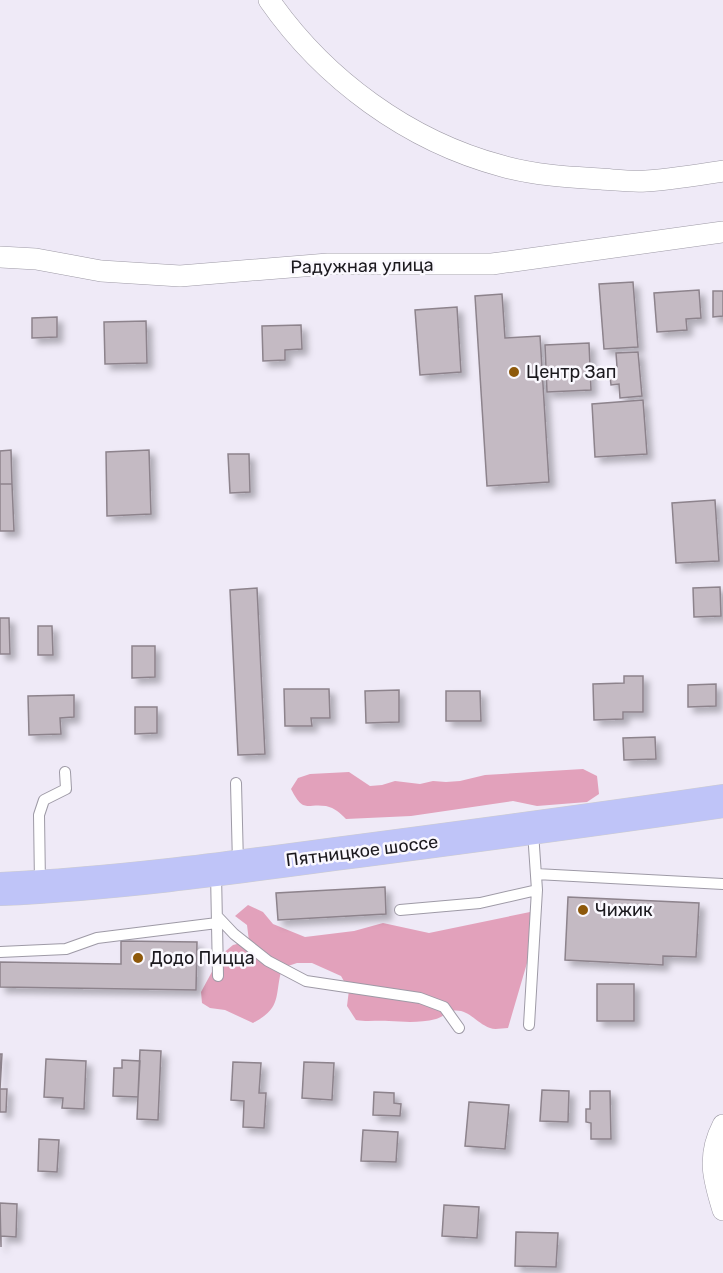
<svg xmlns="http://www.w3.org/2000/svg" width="723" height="1273" viewBox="0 0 723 1273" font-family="Rubik,sans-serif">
<defs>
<filter id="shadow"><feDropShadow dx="5.5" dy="5.5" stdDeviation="3" flood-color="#0004"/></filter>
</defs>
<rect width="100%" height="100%" fill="#efeaf7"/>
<path fill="#e2a1bb" d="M583,769L597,776L599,794L587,802L537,806L513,801L411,816L346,819C340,813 335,808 326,806C306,803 304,814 291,789L298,778L310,774L349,772L370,786L382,785L395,781L420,784L433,781L446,782L460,781L485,775Z
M248,905L263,912L273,924L305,937L354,931L383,923L429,933L530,912L532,946L508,1028C502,1028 495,1030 490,1028C476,1023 468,1008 452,1011C447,1012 441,1018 436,1019C420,1023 405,1022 389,1021C377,1020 368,1022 356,1020L347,1006L349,990L341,976L312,963H297L282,968C274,996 283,1007 253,1023L225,1010L210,1008L202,1003L201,992L221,955L233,945L249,941L247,925L235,916Z"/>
<path fill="#c4bac3" stroke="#8d838c" stroke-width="1.5" filter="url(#shadow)" d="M633,282L638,347L604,349L599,284Z
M699,290L701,318L686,319L687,330L657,332L654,293Z
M713,291H723V316L713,317Z
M502,294L505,338L540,336L549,482L487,486L475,296Z
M457,307L461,372L420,375L415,310Z
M57,317V337L32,338V318Z
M146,321L147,363L105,364L104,322Z
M301,325L302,349L285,350V360L263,361L262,326Z
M589,343L591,390L547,392L545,345Z
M638,352L642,396L620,398L619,384L611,385L609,368L617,367L616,353Z
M643,400L647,454L595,457L592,404Z
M11,450L12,484H0V451Z
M149,450L151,514L107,516L106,452Z
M228,454H249L250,492L230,493Z
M0,484H12L14,531H0Z
M715,500L719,561L676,563L672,503Z
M720,587L721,616L694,617L693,588Z
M257,588L265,754L238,755L230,590Z
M0,618H9L10,654H0Z
M38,626H52L53,655H38Z
M132,646H155V677L132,678Z
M624,676H643V712H623V719L594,720L593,684L624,683Z
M716,684V706L688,707V685Z
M284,689H329L330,718H311L312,726H285Z
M399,690V722L366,723L365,691Z
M446,691H480L481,721H446Z
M74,695V717L60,718L61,734L29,735L28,696Z
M135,707H157V733L135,734Z
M655,737L656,759L624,760L623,738Z
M385,887L386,914L278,920L276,893Z
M568,897L699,903L696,957L663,956V965L565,960Z
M121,941L197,942L196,990L0,987V962L121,964Z
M597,984H634V1021H597Z
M140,1050L161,1051L158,1120L137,1119Z
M0,1054H2L0,1089H7L6,1112H0Z
M46,1059L86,1061L84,1109L62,1108L63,1098L44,1097Z
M122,1060L140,1061L138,1097L113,1096L114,1068H122Z
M233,1062L261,1063L259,1093H266L264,1128L243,1127L244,1101L231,1100Z
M304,1062L334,1063L332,1100L302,1098Z
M542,1090L569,1091L568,1122L540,1121Z
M590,1091H610L611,1139H591V1123L586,1122V1109H590Z
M374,1092L394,1093V1103L401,1104L400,1116L373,1115Z
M469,1102L509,1105L505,1149L465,1146Z
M363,1130L398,1132L396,1162L361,1161Z
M39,1139L59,1140L57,1172L38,1171Z
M0,1203L17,1204L16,1237L1,1236V1247Z
M444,1205L479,1207L477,1238L442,1236Z
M516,1232L558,1233L556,1267L515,1266Z"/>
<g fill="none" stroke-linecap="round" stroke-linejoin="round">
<defs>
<path id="service" d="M236,783L238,864
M216,873L218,976
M536,874L723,884
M40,884L39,815L44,800L66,789L65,772
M400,910L480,903L537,890
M217,916L234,934L268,961L306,981L420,998L444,1007L459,1028
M0,952L66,949L97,938L217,923
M529,1025L537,890L533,832"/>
<path id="minor" d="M269,0C324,79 408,141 502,166C534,175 567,177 601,179C616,180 631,182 646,181C672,179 698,175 723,171
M0,257L36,259L101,271L180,276L328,264H492L723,232
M723,1125C707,1156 713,1178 723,1210"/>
<path id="primary" d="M0,889C112,884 224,869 335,854C465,837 594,820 723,801"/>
</defs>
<use href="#service" stroke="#9e9aa6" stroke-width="12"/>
<use href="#minor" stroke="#9e9aa6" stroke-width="22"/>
<use href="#primary" stroke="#cdccce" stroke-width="34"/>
<use href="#service" stroke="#fff" stroke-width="10"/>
<use href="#minor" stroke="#fff" stroke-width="21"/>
<use href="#primary" stroke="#bfc4f8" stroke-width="33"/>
</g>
<g fill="#8e590b" stroke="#faf8fe" stroke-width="2">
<circle cx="514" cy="372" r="6"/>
<circle cx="583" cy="910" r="6"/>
<circle cx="138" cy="958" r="6"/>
</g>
<g text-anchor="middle" stroke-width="5" stroke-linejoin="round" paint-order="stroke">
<g font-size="18" fill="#1b191e" stroke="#faf8fe">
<text transform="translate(362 266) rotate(-1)" y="6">Радужная улица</text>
<text transform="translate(362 851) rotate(-7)" y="6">Пятницкое шоссе</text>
</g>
<g font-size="18" fill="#1b191e" stroke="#faf8fe" text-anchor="start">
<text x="526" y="378">Центр Зап</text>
<text x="595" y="916">Чижик</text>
<text x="150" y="964">Додо Пицца</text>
</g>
</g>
</svg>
